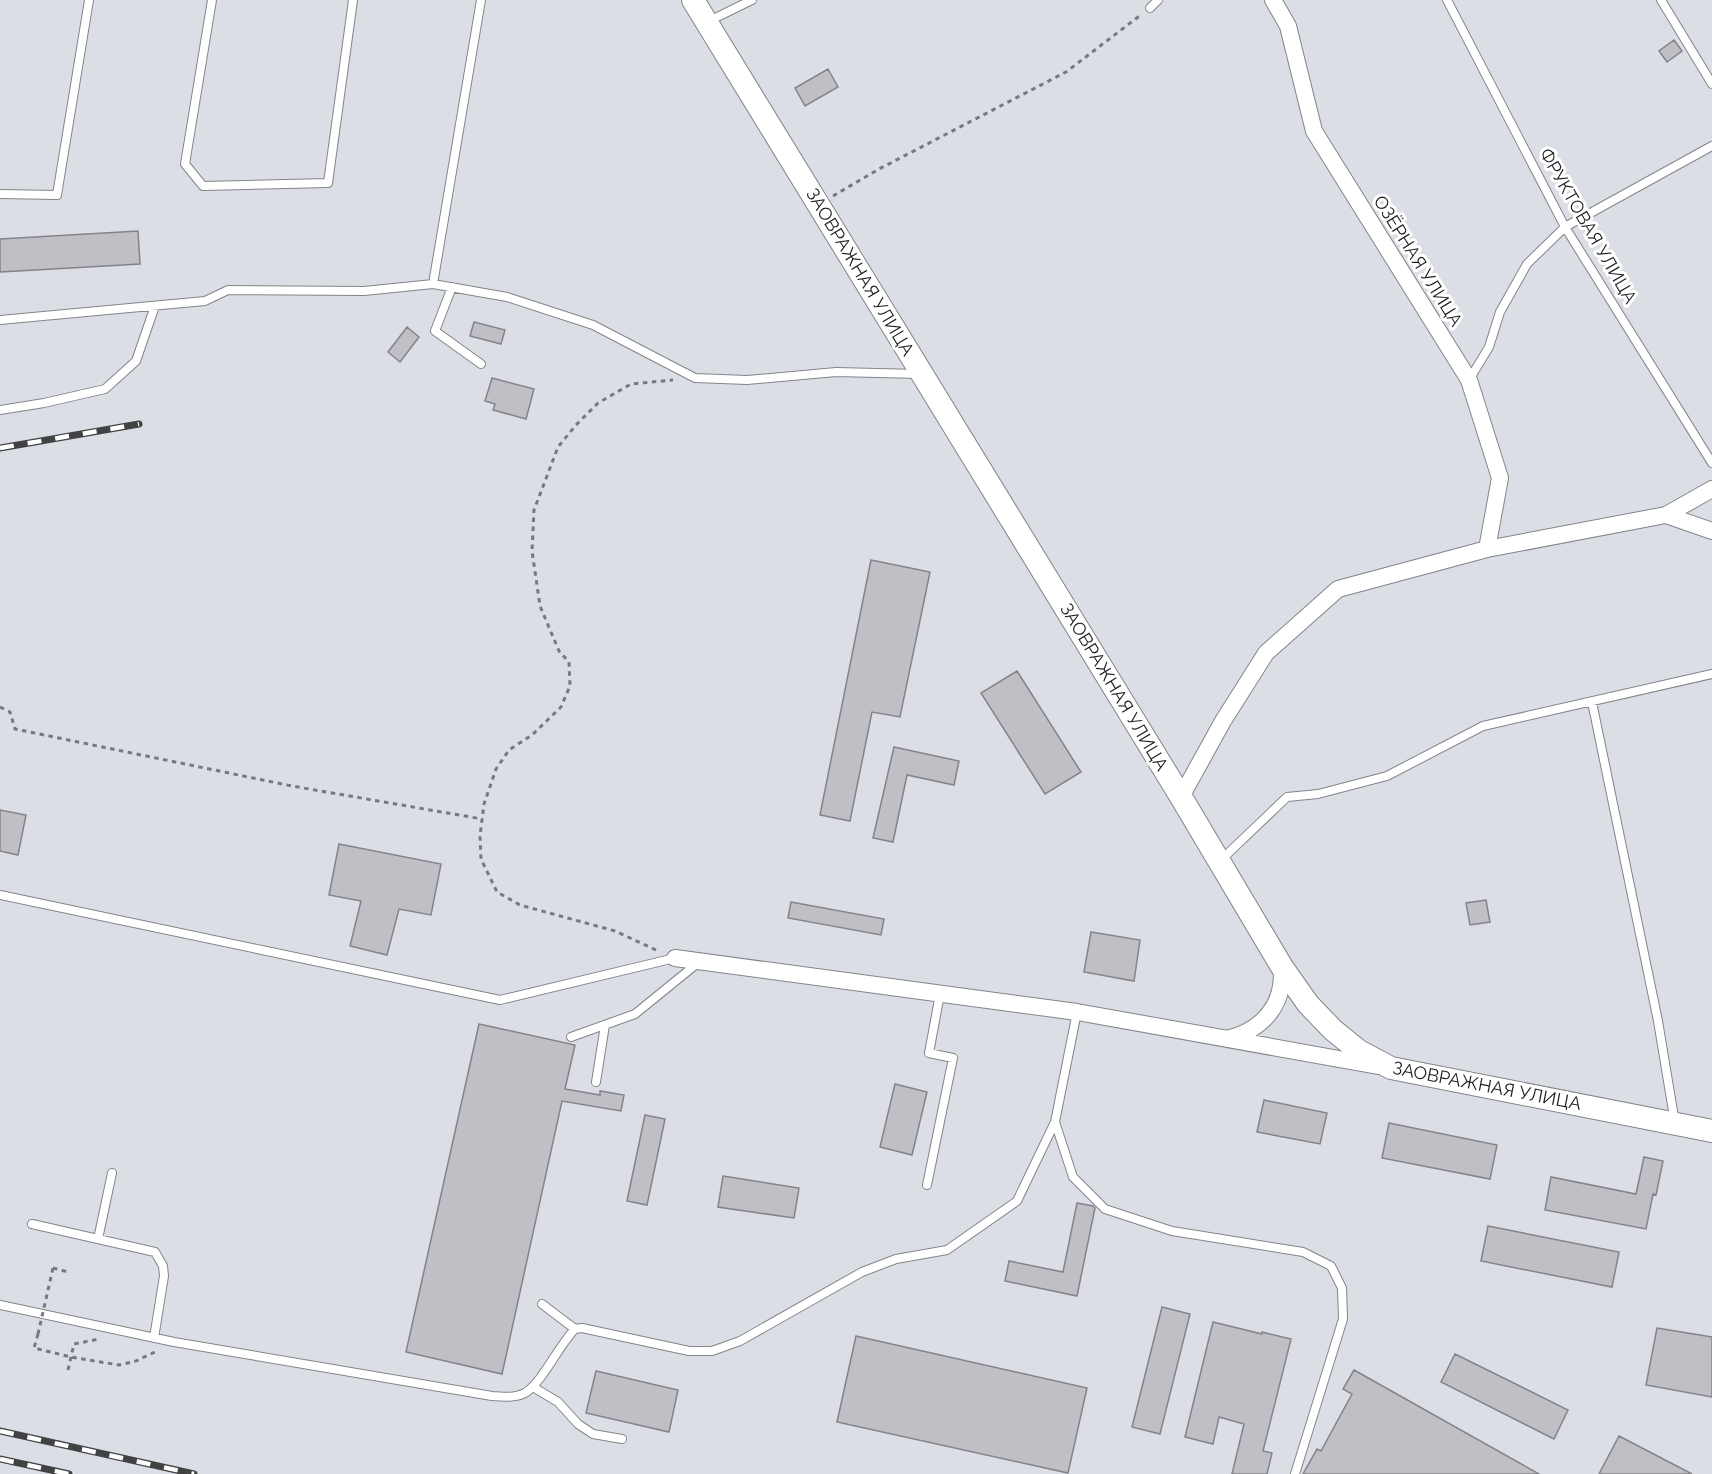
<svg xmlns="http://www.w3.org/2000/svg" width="1712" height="1474" viewBox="0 0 1712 1474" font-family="Raleway,sans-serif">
<rect width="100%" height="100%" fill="#dbdee4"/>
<path fill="#c0bfc5" stroke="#848389" stroke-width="1.5" d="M1674,40L1682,51L1667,62L1659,51Z
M828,69L838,87L805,106L795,88Z
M138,231L140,264L0,272V239Z
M474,322L505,330L501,344L470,336Z
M407,327L419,337L400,362L388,352Z
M492,378L534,389L526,419L493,410L495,404L485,401Z
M871,560L930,572L900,717L872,712L850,821L820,815Z
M1017,671L1081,772L1045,794L981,693Z
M894,747L959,761L954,785L907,775L893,842L873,838Z
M0,810L26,815L18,855L0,851Z
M339,844L441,864L431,915L399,909L387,955L350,946L361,901L329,895Z
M1486,900L1490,922L1470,925L1466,903Z
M791,902L884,919L881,935L788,918Z
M1091,932L1140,940L1134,981L1084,972Z
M479,1024L575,1045L565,1089L600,1095V1091L624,1095L621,1111L562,1101L502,1374L406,1352Z
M895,1084L927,1092L912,1155L880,1147Z
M1264,1100L1327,1113L1320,1144L1257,1132Z
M645,1115L665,1119L647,1205L627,1201Z
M1389,1123L1497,1145L1490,1179L1382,1158Z
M1644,1157L1663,1161L1656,1195L1653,1194L1646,1229L1545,1210L1551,1177L1636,1194Z
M723,1176L799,1188L794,1218L718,1207Z
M1077,1203L1093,1206L1095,1208L1077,1296L1005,1281L1009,1261L1063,1272Z
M1488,1226L1619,1252L1612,1287L1481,1261Z
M1162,1307L1190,1314L1160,1434L1132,1427Z
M1213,1322L1262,1334V1332L1291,1339L1263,1451L1272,1453L1267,1474H1232L1244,1424L1219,1417L1213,1444L1185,1437Z
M1657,1328L1712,1337V1397L1646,1385Z
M856,1336L1087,1388L1068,1473L837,1422Z
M1455,1354L1568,1410L1554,1439L1441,1382Z
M1354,1370L1539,1474H1303L1317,1449L1321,1451L1352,1394L1343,1389Z
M596,1371L678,1390L669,1432L586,1413Z
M1619,1436L1692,1474H1599Z"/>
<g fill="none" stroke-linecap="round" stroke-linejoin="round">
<defs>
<path id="lane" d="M212,0L185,164L203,186L328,183L353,0
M1447,0L1565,227L1712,463
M1661,0L1712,84
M1150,8L1158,0
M707,22L752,0
M0,194L57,195L89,0
M433,284L481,0
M452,287L435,331L481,364
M0,320L205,301L228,290L364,291L433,284L507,297L593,325L695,378L747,380L836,372L919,374
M1469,380L1489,347L1500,312L1527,264L1565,227L1712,146
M0,410L44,403L105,389L136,361L155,306
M1592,702L1658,1021L1675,1123
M1221,860L1287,797L1318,794L1387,776L1483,726L1712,674
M0,895L500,1000L675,958
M571,1037L635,1014L699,962
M596,1082L605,1025
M1055,1122L1073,1177L1105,1209L1172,1231L1303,1252L1331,1266L1342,1288L1343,1319L1295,1474
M927,1185L953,1058L929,1053L940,994
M32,1224L155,1252L163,1266L164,1276L154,1338
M98,1239L112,1173
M542,1304L575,1329L582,1328L689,1351H712L740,1341L862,1272L896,1259L947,1250L1017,1201L1055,1122L1077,1012
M0,1305L174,1342L492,1396C503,1397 515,1398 525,1393C542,1383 559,1345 575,1329
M533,1387L558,1402L578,1424L593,1434L622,1439"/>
<path id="street" d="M1273,0L1288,26L1314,131L1469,380L1500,478L1487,549
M1666,515L1712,531
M1181,797L1223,721L1266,653L1338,589L1487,549L1666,515L1712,489
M675,958L1077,1012L1378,1066
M1230,1038C1255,1032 1277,1013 1281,986C1282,980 1282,973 1282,967"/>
<path id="secondary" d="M693,0L1181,797L1282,967L1308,1004L1333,1030L1359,1051L1391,1068L1712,1131"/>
</defs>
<use href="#lane" stroke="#82858a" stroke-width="10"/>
<use href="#street" stroke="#82858a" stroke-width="18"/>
<use href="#secondary" stroke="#82858a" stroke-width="24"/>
<path stroke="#77797d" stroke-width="3" stroke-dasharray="4.5 4.5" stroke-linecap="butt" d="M833,196L879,169L1066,72L1142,14
M0,707L10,712L15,729L292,786L482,819
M656,950L615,931L520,905L497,892L481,859L480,836L484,804L496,769L509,750L532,735L561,707L570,686L569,662L559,651L540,606L532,551L534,510L558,447L576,425L598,403L631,384L673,380
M53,1268L68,1272
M38,1334L34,1348L71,1357L119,1365L136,1361L157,1351
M68,1370L74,1344L99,1339"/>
<use href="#lane" stroke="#fff" stroke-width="8"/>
<use href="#street" stroke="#fff" stroke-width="16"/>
<use href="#secondary" stroke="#fff" stroke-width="22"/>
<defs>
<path id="rail" d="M0,448L139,424
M0,1431L194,1474
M0,1459L69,1474"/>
</defs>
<use href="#rail" stroke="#404244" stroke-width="7"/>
<use href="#rail" stroke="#fff" stroke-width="4.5" stroke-dasharray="14" stroke-linecap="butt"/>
<path stroke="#77797d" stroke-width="3" stroke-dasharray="4.5 4.5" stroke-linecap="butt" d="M38,1334L53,1268"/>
</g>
<g text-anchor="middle" stroke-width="6" stroke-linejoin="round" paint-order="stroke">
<g font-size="18" fill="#1c1d1f" stroke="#fff">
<text transform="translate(1588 226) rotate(60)" y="6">ФРУКТОВАЯ УЛИЦА</text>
<text transform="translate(1418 261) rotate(58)" y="6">ОЗЁРНАЯ УЛИЦА</text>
<text transform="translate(860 272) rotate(59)" y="6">ЗАОВРАЖНАЯ УЛИЦА</text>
<text transform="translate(1114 687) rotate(59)" y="6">ЗАОВРАЖНАЯ УЛИЦА</text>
<text transform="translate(1487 1086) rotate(11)" y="6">ЗАОВРАЖНАЯ УЛИЦА</text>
</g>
</g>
</svg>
